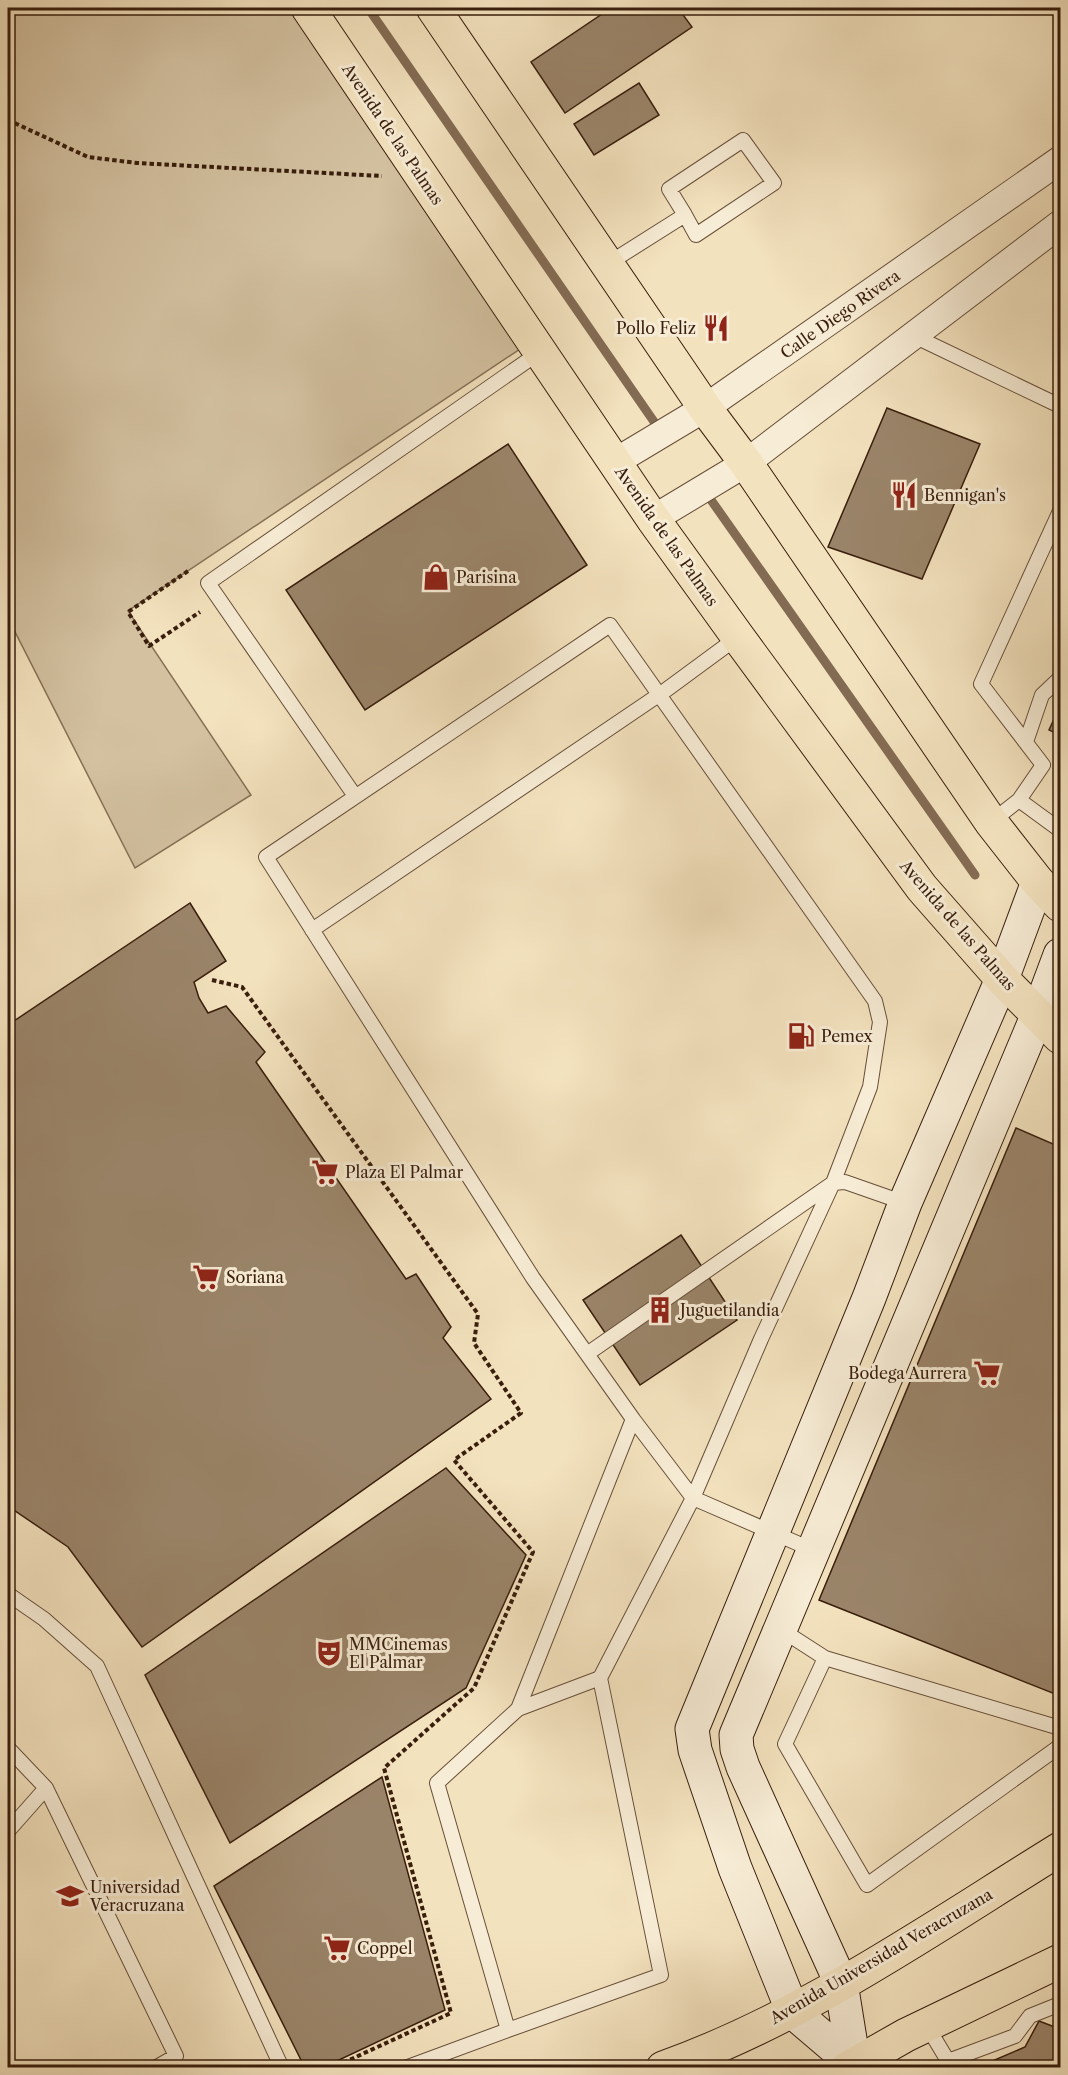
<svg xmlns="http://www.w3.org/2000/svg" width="1068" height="2075" viewBox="0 0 1068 2075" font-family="'Libre Caslon Text',serif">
<rect width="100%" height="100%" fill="#f3e2be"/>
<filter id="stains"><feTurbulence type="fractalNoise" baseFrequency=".00333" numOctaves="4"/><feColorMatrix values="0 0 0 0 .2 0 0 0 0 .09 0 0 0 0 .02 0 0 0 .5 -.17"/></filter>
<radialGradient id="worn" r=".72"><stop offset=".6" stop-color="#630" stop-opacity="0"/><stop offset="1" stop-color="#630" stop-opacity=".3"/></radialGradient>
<path fill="#d3c1a0" stroke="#867056" stroke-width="1.5" d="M8,8H308L532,341L128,611L251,795L135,868L8,618Z"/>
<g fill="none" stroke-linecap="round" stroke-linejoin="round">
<path stroke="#836b53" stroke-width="9" d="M368,8L657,426
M704,490L975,875"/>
</g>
<path fill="#9a8469" stroke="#391e0d" stroke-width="1.5" d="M611,8H678L692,27L565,113L531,62Z
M639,83L659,115L594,155L574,124Z
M887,408L980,444L922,579L828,547Z
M508,444L587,565L365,710L286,590Z
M1060,706V735L1049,730Z
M190,903L226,961L194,982L199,998L208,1013L226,1006L265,1052L256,1062L406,1279L416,1274L451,1327L443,1338L491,1399L142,1647L68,1547L8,1506V1025Z
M1016,1128L1060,1147V1696L819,1600Z
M681,1235L737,1320L640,1385L583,1300Z
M446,1468L526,1555L466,1688L230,1843L145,1675Z
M382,1777L445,2010L322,2068H305L214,1886Z
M1039,2021L1060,2029V2068H976L1025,2047Z"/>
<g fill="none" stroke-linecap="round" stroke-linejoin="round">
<defs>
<path id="lane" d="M609,263L685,215L669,189L743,140L774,183L696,235L685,215
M914,336L1060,406
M1026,742L1042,695L1060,678
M355,796L208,583L540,352
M1019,800L1060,830
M991,822L1019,800L1043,765L981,684L1060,511
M312,930L666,690L738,637
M587,1354L833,1183L845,1182L905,1203
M633,1419L693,1498L813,1550
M8,1594L44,1619L97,1666L282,2068
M780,1629L825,1658
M518,1709L633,1419L533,1278L266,857L610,625L875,1001L880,1022L870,1087L833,1183L761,1339L693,1498L600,1678L661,1975L508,2030L437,1783L518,1709L600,1678
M1060,1728L825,1658L785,1744L867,1885L1060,1746
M8,1748L46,1788L176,2056L155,2068
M8,1831L46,1788
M927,2026L948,2061L1015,2036L1030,2016L1060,2004
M405,2068L508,2030"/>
<path id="street" d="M615,462L705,408L1060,160
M653,519L746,463L1060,224"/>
<path id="secondary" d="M854,2064L793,2012L735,1868L695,1750L692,1729L869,1298L905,1203L1002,979L1038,882
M854,2064L841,1983L743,1767L737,1749L736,1735L1038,1014L1060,955"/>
<path id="primary" d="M308,8L653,519L738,637L922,888L1002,979L1060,1037
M433,8L705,408L746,463L991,822L1038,882L1060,905
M663,2068C806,2017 932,1928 1060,1849
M848,2068L906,2035L1060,1961"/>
</defs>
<use href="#lane" stroke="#684f39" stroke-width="16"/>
<use href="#street" stroke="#684f39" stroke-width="29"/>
<use href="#secondary" stroke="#391e0d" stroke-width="35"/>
<use href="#primary" stroke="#391e0d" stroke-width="35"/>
<path stroke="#391e0d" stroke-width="4" stroke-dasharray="4.5 3" stroke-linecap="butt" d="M8,120L88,157L137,163L382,176
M188,571L128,612L149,646L200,612
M212,980L242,987L478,1314L474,1343L521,1413L454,1460L533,1552L474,1688L384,1768L451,2013L332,2068"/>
<use href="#lane" stroke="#f7ecd5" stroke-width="14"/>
<use href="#street" stroke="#f7ecd5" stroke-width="27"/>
<use href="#secondary" stroke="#f7ecd5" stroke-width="33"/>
<use href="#primary" stroke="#f3e2be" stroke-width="33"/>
</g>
<defs>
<symbol id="restaurant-bare" viewBox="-9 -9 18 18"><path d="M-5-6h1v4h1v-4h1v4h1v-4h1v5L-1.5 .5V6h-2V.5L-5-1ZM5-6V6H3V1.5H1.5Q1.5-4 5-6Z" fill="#8f2418" stroke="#f7ecd5" stroke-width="2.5" paint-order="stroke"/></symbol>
<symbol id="shop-bare" viewBox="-9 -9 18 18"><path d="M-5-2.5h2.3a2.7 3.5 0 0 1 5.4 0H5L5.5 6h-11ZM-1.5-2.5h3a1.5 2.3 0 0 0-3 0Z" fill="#8f2418" stroke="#f7ecd5" stroke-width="2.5" paint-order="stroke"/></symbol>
<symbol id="fuel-bare" viewBox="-9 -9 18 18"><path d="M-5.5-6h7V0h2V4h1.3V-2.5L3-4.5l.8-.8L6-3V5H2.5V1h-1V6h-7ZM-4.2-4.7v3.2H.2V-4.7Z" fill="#8f2418" stroke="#f7ecd5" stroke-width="2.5" paint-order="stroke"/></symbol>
<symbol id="supermarket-bare" viewBox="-9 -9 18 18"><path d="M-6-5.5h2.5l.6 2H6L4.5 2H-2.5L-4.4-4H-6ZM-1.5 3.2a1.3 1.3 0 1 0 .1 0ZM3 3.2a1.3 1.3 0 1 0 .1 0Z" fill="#8f2418" stroke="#f7ecd5" stroke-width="2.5" paint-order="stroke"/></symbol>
<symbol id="building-bare" viewBox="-9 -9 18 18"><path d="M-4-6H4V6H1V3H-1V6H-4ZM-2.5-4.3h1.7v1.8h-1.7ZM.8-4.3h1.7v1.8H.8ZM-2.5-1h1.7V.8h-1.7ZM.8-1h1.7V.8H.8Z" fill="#8f2418" stroke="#f7ecd5" stroke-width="2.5" paint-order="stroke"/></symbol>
<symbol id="theatre-bare" viewBox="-9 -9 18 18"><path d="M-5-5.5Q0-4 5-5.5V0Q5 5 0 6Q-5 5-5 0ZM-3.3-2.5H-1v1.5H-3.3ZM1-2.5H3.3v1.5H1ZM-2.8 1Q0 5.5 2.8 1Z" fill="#8f2418" stroke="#f7ecd5" stroke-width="2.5" paint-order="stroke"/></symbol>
<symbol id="university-bare" viewBox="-9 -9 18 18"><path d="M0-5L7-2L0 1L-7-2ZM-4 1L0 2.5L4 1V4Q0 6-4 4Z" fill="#8f2418" stroke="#f7ecd5" stroke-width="2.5" paint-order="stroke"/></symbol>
</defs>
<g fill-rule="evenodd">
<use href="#restaurant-bare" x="697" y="309" width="38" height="38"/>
<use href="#restaurant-bare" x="885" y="476" width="38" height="38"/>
<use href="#shop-bare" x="417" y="558" width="38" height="38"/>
<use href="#fuel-bare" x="782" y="1017" width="38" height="38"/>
<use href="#supermarket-bare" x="306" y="1153" width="38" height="38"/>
<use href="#supermarket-bare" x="187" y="1258" width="38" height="38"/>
<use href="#building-bare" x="641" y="1291" width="38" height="38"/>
<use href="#supermarket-bare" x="968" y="1354" width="38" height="38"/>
<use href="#theatre-bare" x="310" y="1634" width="38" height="38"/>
<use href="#university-bare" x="51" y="1877" width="38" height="38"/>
<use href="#supermarket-bare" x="318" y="1929" width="38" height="38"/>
</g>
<g text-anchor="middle" stroke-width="6" stroke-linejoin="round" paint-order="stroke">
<g font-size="16" fill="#391e0d" stroke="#f7ecd5">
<text transform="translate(393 134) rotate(56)" y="6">Avenida de las Palmas</text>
<text transform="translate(840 314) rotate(-35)" y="6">Calle Diego Rivera</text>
<text transform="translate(667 536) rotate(55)" y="6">Avenida de las Palmas</text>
<text transform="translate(958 925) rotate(49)" y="6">Avenida de las Palmas</text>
<text transform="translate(881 1956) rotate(-30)" y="6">Avenida Universidad Veracruzana</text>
</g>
<g font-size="16" fill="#391e0d" stroke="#f7ecd5" text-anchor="start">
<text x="696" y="334" text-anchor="end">Pollo Feliz</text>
<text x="924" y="501">Bennigan's</text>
<text x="456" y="583">Parisina</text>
<text x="821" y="1042">Pemex</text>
<text x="345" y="1178">Plaza El Palmar</text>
<text x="226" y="1283">Soriana</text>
<text x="680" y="1316">Juguetilandia</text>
<text x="967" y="1379" text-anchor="end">Bodega Aurrera</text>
<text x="349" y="1650">MMCinemas<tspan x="349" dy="18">El Palmar</tspan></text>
<text x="90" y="1893">Universidad<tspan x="90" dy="18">Veracruzana</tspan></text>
<text x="357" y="1954">Coppel</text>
</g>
</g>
<rect width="1068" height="2075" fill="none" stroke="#f3e2be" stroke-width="30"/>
<rect x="9" y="9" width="1050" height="2057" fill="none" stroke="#391e0d" stroke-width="3"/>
<rect x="15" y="15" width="1038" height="2045" fill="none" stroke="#391e0d" stroke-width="1.5"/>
<rect width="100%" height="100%" filter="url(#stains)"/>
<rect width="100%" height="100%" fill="url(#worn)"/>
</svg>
